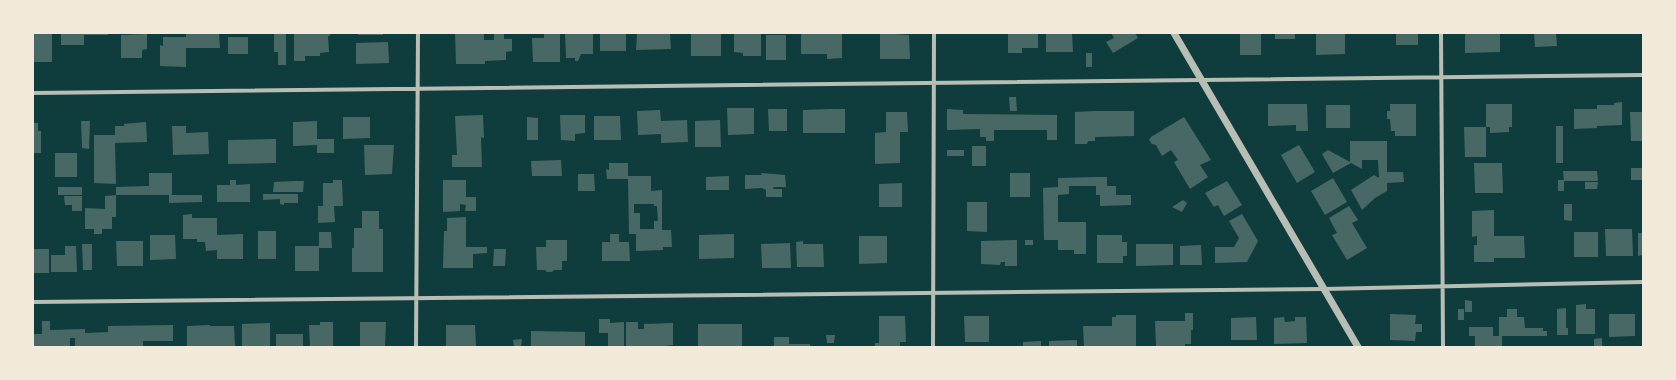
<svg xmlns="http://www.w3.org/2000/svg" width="1676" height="380" viewBox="0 0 1676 380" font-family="Cabin,sans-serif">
<rect width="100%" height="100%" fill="#0f3d3e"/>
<path fill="#486865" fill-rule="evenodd" d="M61,33H108V35H84V45H61Z
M186,33H219L220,48H186V67L160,66V45L163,46V37H186Z
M274,33H286V65H278V52H274Z
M294,33H330V36H328L329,52L320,53V56H305V61H294Z
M357,33H383V35H358Z
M484,33V40H494V33H504V39H512V51L506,52V60L485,61V64H456L455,34Z
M544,33H560V62H533L532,38H544Z
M565,33H593V54H581L578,61H575V58H566Z
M600,33H626V51H600Z
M660,33H670L671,49L636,50L637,34Z
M691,33L721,34V56H691Z
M734,33H761V56H743V53L734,52Z
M801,33H842V58L827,59V54H801Z
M880,33L909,35L910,59H880Z
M1008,33H1038V48H1022V53H1008Z
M1046,33H1072L1073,52H1046Z
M1111,33H1135L1138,38L1113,53L1106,42L1114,38Z
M1240,33H1261V55H1240Z
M1275,33H1295V39H1275Z
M1316,33H1345V54L1316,55Z
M1396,33H1418V45H1396Z
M1465,33H1500V52L1465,53Z
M1534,33H1556L1557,46L1535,47Z
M33,34H52V62H33Z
M147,34V49L142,50V58H121V35Z
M766,35H786V60H766Z
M228,37H248V54H228Z
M388,42L389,63L356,64V43Z
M1086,53H1092V67H1086Z
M1009,97H1016L1017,111H1010Z
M1622,102V125L1597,126V128L1574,129V109H1597V105H1614V103Z
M1268,104H1307L1308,131H1296V125L1268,126Z
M1390,104H1416V136H1395V131H1391L1390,119H1387V111H1390Z
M1486,104H1512V127H1509V132L1490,133V127H1486Z
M1326,105H1350V128H1326Z
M727,108H754V134L728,135Z
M768,109H787V131H769Z
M830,109H845V133H803V110Z
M947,109L963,110V114L1057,115V140H1047V130H994V141H986V137H980V129L947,130Z
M660,110L661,121L687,120L688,142L661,143V134L638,135L637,111Z
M1095,111H1134V136L1095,137V141H1088L1087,144H1075V112Z
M886,112H907L908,132H900V163L875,164V133L886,132Z
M1630,112H1643V141H1631Z
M483,115L484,138L481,137L482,167H452V155H457L455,116Z
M560,115H585V133L575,134V141L561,140Z
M594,116H620L621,140H594Z
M343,117H370V138L343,139Z
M527,117L538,118V140H527Z
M1184,117L1211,160L1200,165L1208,177L1190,189L1174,162L1178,160L1171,150L1162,156L1156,145L1152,144L1149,140L1151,137Z
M720,120L721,147H695V121Z
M81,121H90L89,149L82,148Z
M317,121V139H334V153H317V145L293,146V122Z
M146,122L147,142L115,143L116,184L94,183V135H115V126H124V124Z
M33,123H38V131H41V153H33Z
M172,126H186V133L208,132L209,154L173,155Z
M1556,126H1563V163H1556Z
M1464,127H1486V157H1465Z
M276,139V163L228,164V140Z
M1350,141H1387V172H1403L1404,182L1387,183V191L1375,198L1362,210L1351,190L1374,175L1379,178L1378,160H1362V169L1351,163L1333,173L1322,154L1328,150L1350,162Z
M364,145H394L392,174L365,175Z
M1299,145L1315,172L1297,183L1281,155Z
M972,146H986V166H972Z
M947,150H964V156H947Z
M55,153H77V177H55Z
M561,160L562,176H532L531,161Z
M609,163H628V176H651V191L662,190V230H671L672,247H663V250L636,251V234H629L628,179H607L606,169L609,170ZM634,204H654V206H657L658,221H654V229H640V213H634Z
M1474,163H1502L1503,193H1475Z
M1631,168H1643V180H1631Z
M1563,171H1597L1598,181H1564Z
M149,173H172V195H202V202L169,203V195H116V187L149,186Z
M761,173L785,175L786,187H774L773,189H782V197H766V190L762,188L745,189V175H762Z
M1010,173H1030V197H1010Z
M578,174H594L595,191H578Z
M729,176V190H706V177Z
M1096,177H1107V186H1116V195H1131V205L1100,206V195H1096V186H1069V194L1058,195V222H1086V254H1074V250H1058V240H1044L1043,188L1058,187V178Z
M1333,178L1347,202L1325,215L1311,191Z
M230,180H236V185L250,184V202H217V185H230Z
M333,180H342L343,206H334L335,222L318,223V206H323V183H333Z
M443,180H466V197H476V211H465L466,205L460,204V211L443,212Z
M1558,180H1564V191H1558Z
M295,181H304L303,192H273L274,182Z
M1227,181L1242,205L1224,216L1218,205L1214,207L1205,193Z
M1585,182H1598L1597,189H1585Z
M902,183V207H879V184Z
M58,187H82V195H58Z
M263,194H298V203H284V205L280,204V199L263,200Z
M116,195V217H112V229H102V234H94V229H85V208L105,209V196Z
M64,196H82V211H72V205H65Z
M1183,200L1187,203L1182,212L1172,207Z
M967,202H987V232L967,231Z
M1564,204H1572V221L1564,220Z
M1349,206L1358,220L1352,223L1367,248L1347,260L1332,235L1337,233L1329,218Z
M1494,210V236H1524L1525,258H1494V262H1474V245H1477V236L1472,237V211Z
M362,211H379V229H383V272H352V248H354V228H362Z
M192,214V218H217V235L243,234V259H217V250L206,251L205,242H197V239H183V215Z
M1242,214L1258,241L1247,262L1215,263V247H1234L1239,238L1229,221Z
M466,217V247H487V253L473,254V268H443L444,231H447V218Z
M1605,229H1632L1633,256H1606Z
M258,231H276V259H258Z
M319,232H331L332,248H319V271H295V246H319Z
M1574,232H1598V257H1574Z
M1638,233H1643V255L1638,256Z
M610,234H619V242H629L630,261H602V242H610Z
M734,234V258L699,259V235Z
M150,235H175L176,259L150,260Z
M1097,235H1122V242H1127V256H1123V263H1097Z
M859,236H887V263L859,264Z
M546,240H567V261H562V270H554L552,272H547L545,270H537L536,247H546Z
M1017,240V266H1005V262H1001L1000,265L981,264V241Z
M1025,240H1033V245H1025Z
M116,241H143V266H117Z
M803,241V244H823L824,267H797L796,242Z
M790,243L791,268H762L761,244Z
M82,244H92V270H83Z
M1136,244H1173V265L1136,266Z
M1201,245L1202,265H1180V246Z
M65,246H76L77,272H51V255H65Z
M33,249H49V273H33Z
M494,249H506L505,266H493Z
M1465,300L1472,301V312H1465Z
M1586,304V309H1595V334H1576V305Z
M1566,308V328H1568V335H1557V309Z
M1458,309H1464V320H1458Z
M1507,309H1517V317H1524L1525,328H1543V331H1547V336H1502V347H1475V336H1469V327H1493V336H1499V317H1507Z
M1185,313H1193V330H1191V344H1185V346L1156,347L1155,321H1185Z
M1390,314L1416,315L1415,324H1422V332H1416L1415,341L1390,340Z
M1609,314H1635V336L1609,337Z
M1116,315H1136V347H1084L1083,326H1112V317H1116Z
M879,316H905L906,342H900V347H875V343H879Z
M964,316H989V342H965Z
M1256,317L1257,340H1231V318Z
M1284,317L1285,322L1295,321V317H1306L1307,343L1274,344V318Z
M599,319H610V323L624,322V346H608V333H599Z
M42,321H50V330L85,329V333L108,332V326L173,325V341H143V347H75V338H70V347H33V334H42Z
M320,322H333V347H310L309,325H320Z
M360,322H386L385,347H360Z
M626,322H638V329H644V324L673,323V345L664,346V347H626Z
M270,323V347H242V324Z
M698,324H742V347H698Z
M210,325V326H234L235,347H187V326Z
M446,325H475L476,347H446Z
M531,331L585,332V347H531Z
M276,334H303V347H276Z
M826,335H835L834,343H827Z
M774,337H789V344H810V347H774Z
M1602,338V347H1594V339Z
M522,339L521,346H514L513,340Z
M1077,340V347H1049V341Z
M1041,341V347H1023V342Z"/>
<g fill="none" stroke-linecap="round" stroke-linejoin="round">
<path stroke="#b8beb3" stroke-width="4" d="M1441,33L1443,347
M33,93L1643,75
M33,302L1324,289L1643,282
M416,347L418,33
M933,347L934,33"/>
<path stroke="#b8beb3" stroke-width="7" d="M1174,33L1358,347"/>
</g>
<rect width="1676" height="380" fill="none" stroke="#f1e9da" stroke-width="68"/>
</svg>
